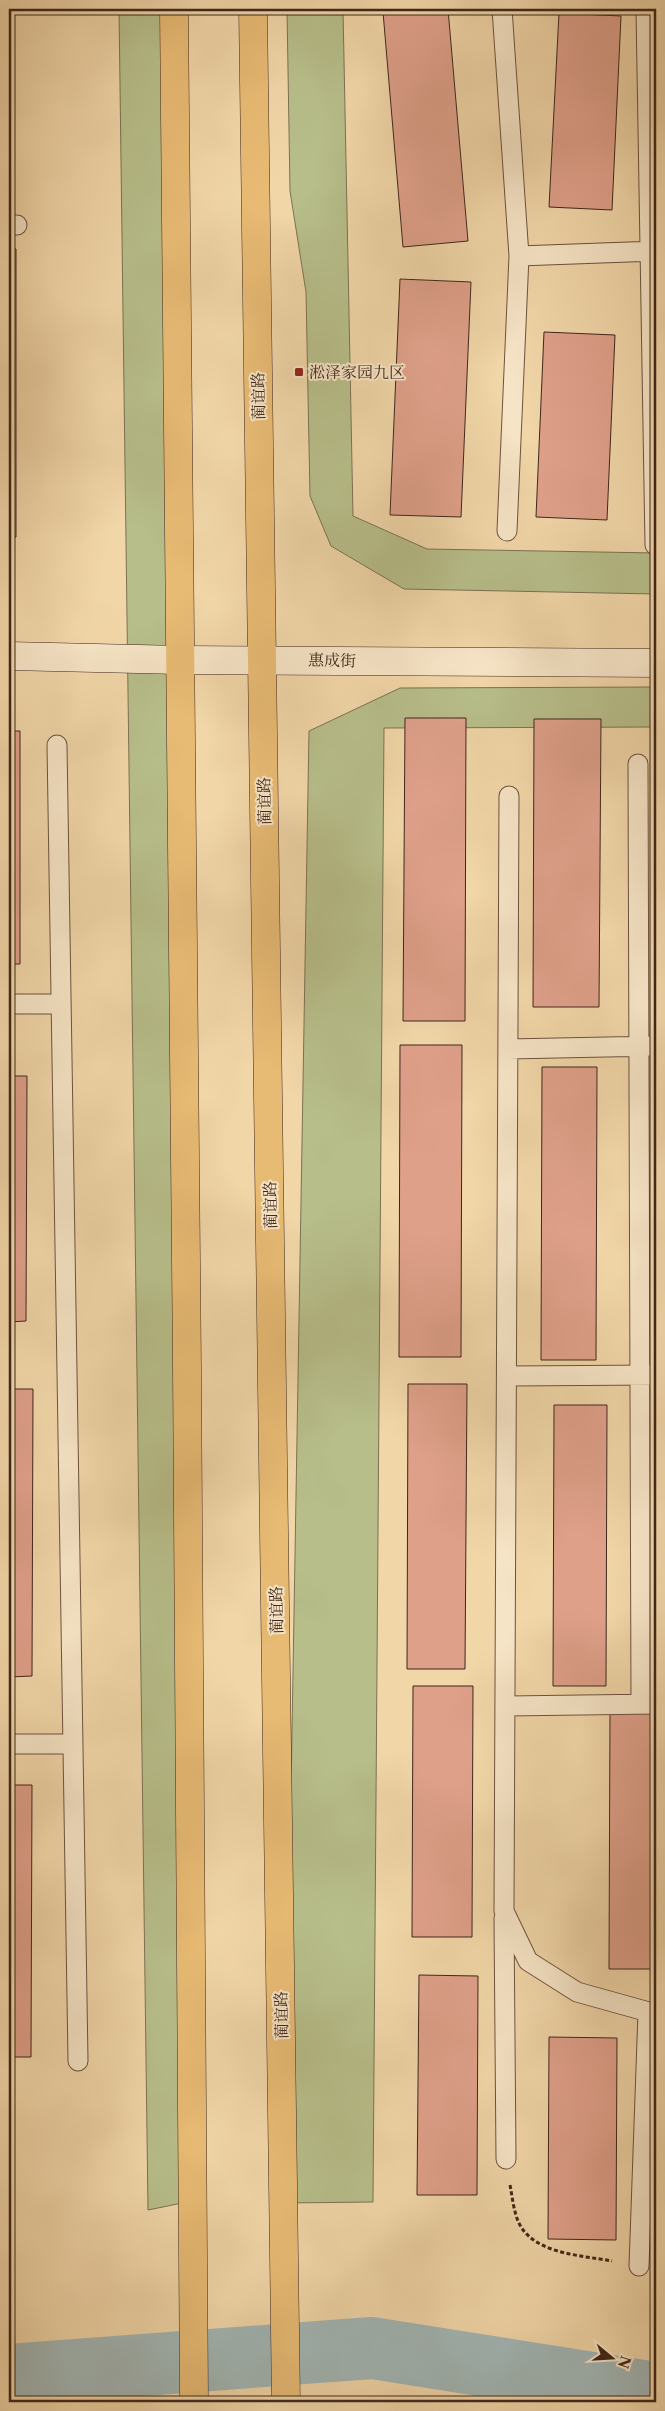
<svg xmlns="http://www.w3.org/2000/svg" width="665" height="2411" viewBox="0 0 665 2411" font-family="'Libre Caslon Text','Noto Serif SC',serif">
<rect width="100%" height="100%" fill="#f1d6a8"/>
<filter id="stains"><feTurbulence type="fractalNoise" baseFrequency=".004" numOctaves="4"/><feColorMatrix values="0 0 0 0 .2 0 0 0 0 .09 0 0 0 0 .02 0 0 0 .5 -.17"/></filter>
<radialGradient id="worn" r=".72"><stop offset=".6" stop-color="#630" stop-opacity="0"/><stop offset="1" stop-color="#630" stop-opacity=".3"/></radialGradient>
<path fill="#b7be8a" stroke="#7b7252" d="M119,9H186L197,2200L148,2210Z
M287,9H343L353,516L427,549L656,553V594L404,589L331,546L310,496L306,292L290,191Z
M656,687V727L384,728L373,2202L284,2203L309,731L400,688Z"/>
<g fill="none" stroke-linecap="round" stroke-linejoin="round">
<path stroke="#a1b6b5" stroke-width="62" d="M9,2375L372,2348L656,2393"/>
</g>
<path fill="#dfa08a" stroke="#3f271b" d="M9,9H13V171H9Z
M420,9H448L468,241L403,247L383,12Z
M559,13L621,16L612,210L549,207Z
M9,249H16V537H9Z
M400,279L471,282L461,517L390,515Z
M544,332L615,335L607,520L536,517Z
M405,718H466L465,1021H403Z
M534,719H601L599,1007H533Z
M9,731H20V964H9Z
M400,1045H462L461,1357H399Z
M542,1067H597L596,1360H541Z
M9,1076H27L26,1321L9,1322Z
M408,1384H467L465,1669H407Z
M9,1389H33L32,1676L9,1677Z
M554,1405H607L606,1686H553Z
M413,1686H473L472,1937H412Z
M610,1712H656V1969H609Z
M9,1785H32L31,2057H9Z
M419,1975L478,1976L477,2195H417Z
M549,2037L617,2038L616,2240L548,2239Z"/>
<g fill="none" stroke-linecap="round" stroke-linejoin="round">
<defs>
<path id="lane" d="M502,9L519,256L507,531
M646,9L655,545
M9,225H17
M519,256L656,251
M57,745L78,2061
M638,764L641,1704
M509,796L504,1911L528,1961L577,1992L656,2014
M9,1004H61
M508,1049L656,1046
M507,1376L656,1375
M505,1706L656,1704
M9,1744H73
M504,1918L506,2159
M639,2266L648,2012"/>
<path id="secondary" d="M9,656L181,660L656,663"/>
<path id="primary" d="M174,9L187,1366L194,2402
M253,9L286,2402"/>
</defs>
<use href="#lane" stroke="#6c533e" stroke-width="21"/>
<use href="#secondary" stroke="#3f271b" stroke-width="29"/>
<use href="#primary" stroke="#3f271b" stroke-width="29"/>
<path stroke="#3f271b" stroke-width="3" stroke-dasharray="4 2.5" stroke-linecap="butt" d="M510,2185C512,2195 513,2206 516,2215C526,2254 580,2255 612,2261"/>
<use href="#lane" stroke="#f6e4c6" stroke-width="19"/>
<use href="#secondary" stroke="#f6e4c6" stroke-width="28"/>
<use href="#primary" stroke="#e8bb74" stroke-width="28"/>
</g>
<rect fill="#8f2418" stroke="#f6e4c6" stroke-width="2" x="294" y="367" width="10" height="10" rx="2.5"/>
<g text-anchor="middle" stroke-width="4" stroke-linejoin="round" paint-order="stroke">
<g font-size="16" fill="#3f271b" stroke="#f6e4c6" text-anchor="start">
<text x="309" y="378">淞泽家园九区</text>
</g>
<g font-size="16" fill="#3f271b" stroke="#f6e4c6">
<text transform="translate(258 396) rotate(-91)" y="6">蔺谊路</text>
<text transform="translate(332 660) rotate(1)" y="6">惠成街</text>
<text transform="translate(264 801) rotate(-91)" y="6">蔺谊路</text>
<text transform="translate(270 1205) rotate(-91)" y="6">蔺谊路</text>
<text transform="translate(276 1610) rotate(-91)" y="6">蔺谊路</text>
<text transform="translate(281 2015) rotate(-91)" y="6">蔺谊路</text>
</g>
</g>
<rect width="665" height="2411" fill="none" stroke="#f1d6a8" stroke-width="30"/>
<rect x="10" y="10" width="645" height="2391" fill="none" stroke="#3f271b" stroke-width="2.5"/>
<rect x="15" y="15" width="635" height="2381" fill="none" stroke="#3f271b"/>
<g transform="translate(612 2358) rotate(108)" stroke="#f6e4c6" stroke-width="4" paint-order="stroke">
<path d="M0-4L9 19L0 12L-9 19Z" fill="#3f271b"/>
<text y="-8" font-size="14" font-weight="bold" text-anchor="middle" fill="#3f271b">N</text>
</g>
<rect width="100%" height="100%" filter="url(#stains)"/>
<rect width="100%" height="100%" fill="url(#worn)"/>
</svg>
